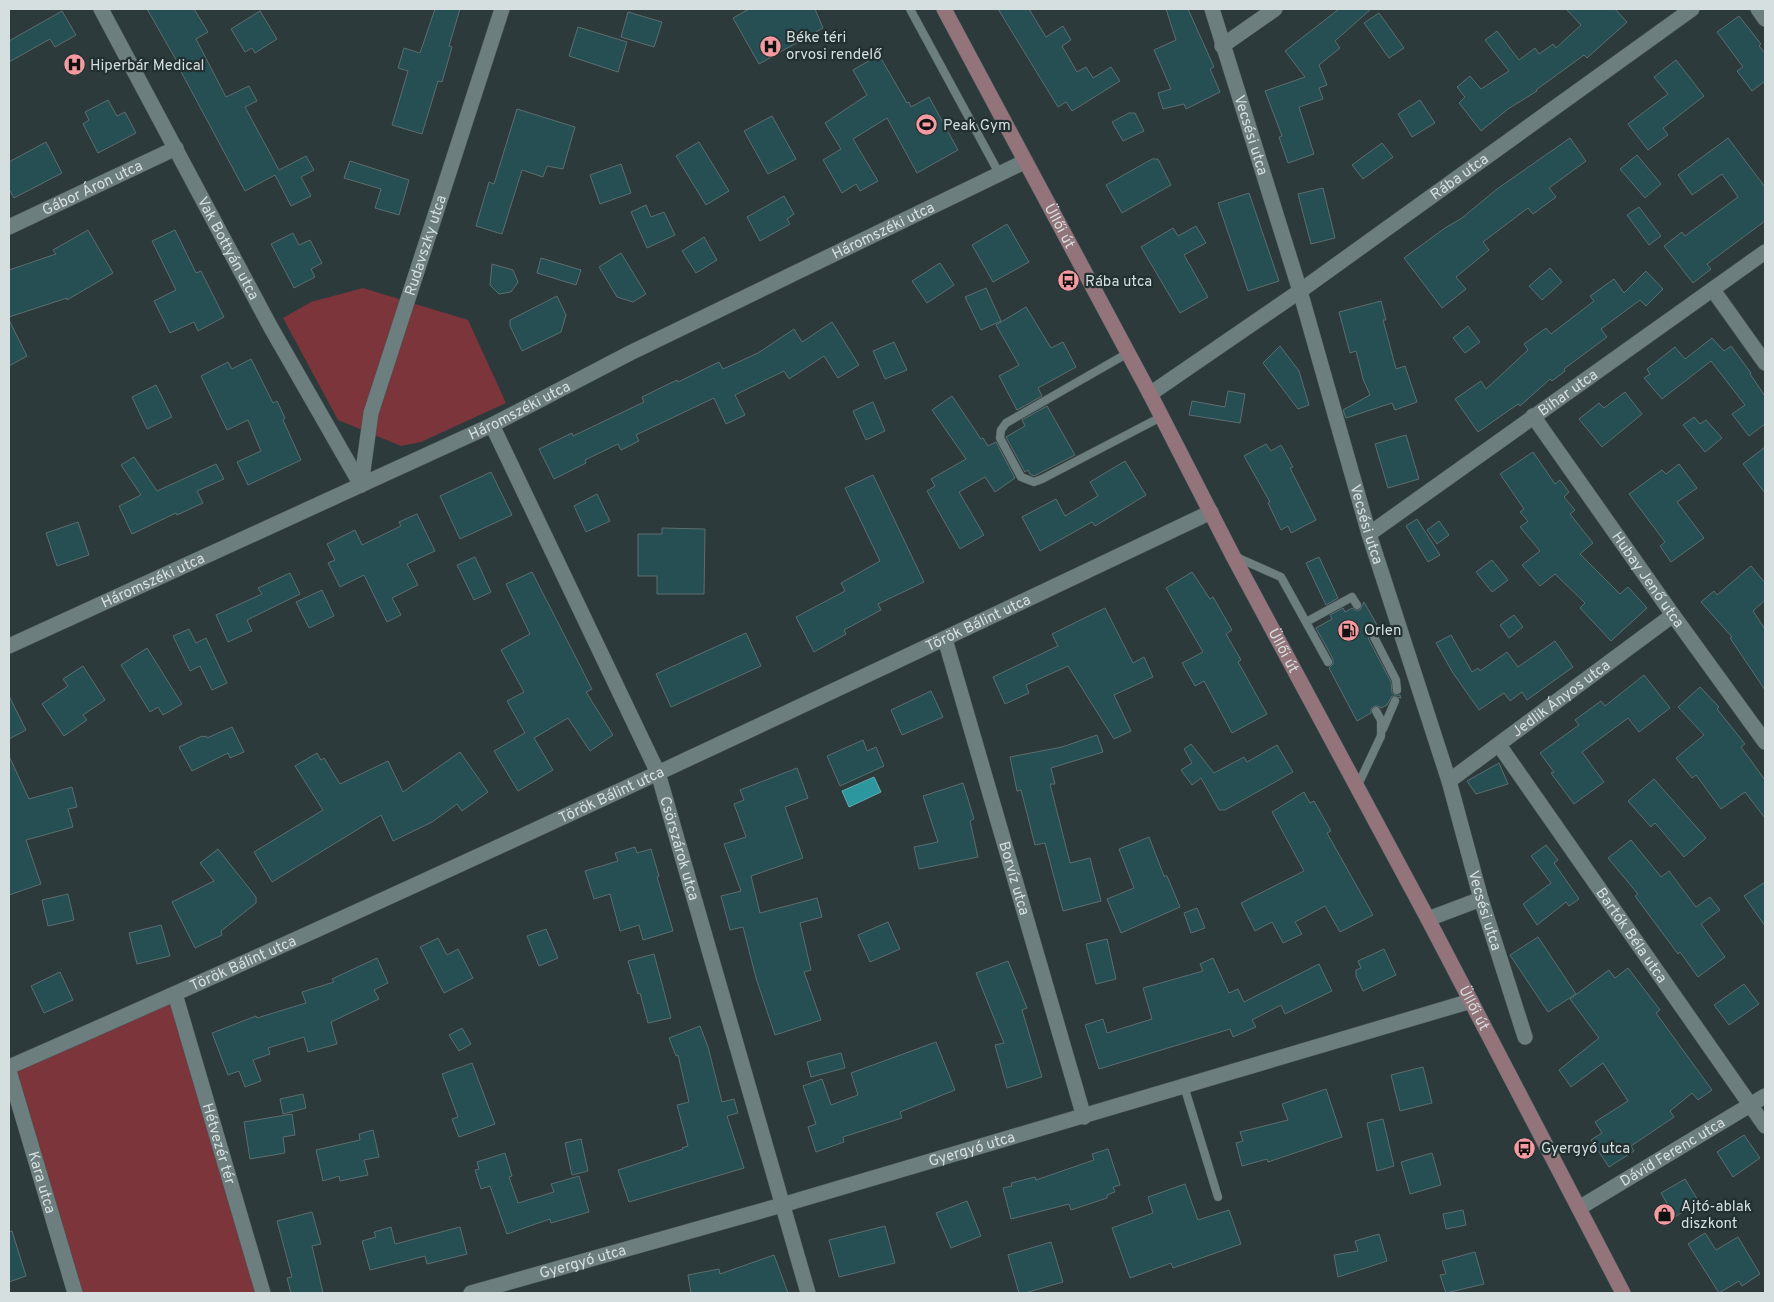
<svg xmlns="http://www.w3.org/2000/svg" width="1774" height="1302" viewBox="0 0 1774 1302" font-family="Overpass,sans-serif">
<rect width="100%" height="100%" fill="#2c3a3c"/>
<path fill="#7b353b" d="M363,288L468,320L506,403L421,442L401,446L338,420L283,318L311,302Z
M175,994L263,1293H75L9,1071Z"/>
<path fill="#2c979f" stroke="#5fadb2" d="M874,777L881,792L849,807L842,791Z"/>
<path fill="#264f53" stroke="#5d6d6e" d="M147,9H194L208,32L196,39L226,97L249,86L257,101L245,107L279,170L306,156L314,170L301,177L311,196L291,206L275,175L245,191L178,66L179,65Z
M435,9H460L449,46L452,47L442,82L438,81L422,134L392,125L408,71L398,68L404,48L420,53Z
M749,9H815L823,28L759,64L733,18Z
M998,9H1029L1046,37L1063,26L1071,40L1062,46L1077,72L1086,67L1093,78L1111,67L1120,81L1072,111L1066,102L1058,107Z
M1166,9H1188L1214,67L1210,69L1220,92L1186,109L1184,104L1163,109L1158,93L1171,89L1154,50L1176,40Z
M1339,9H1371L1335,41L1340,48L1319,65L1327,85L1319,88L1323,99L1299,107L1314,154L1288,163L1279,137L1282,136L1265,91L1305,77L1285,51Z
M1566,9H1615L1627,22L1587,58L1584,55L1536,90L1537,91L1508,109L1481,131L1459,103L1465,97L1457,87L1470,76L1481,89L1509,71L1485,40L1497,31L1519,60L1535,48L1539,54L1553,44L1556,48L1581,25Z
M62,11L76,35L55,47L50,39L9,62V41Z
M260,11L277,39L255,53L252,48L245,52L231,29Z
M628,12L662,22L654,47L621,37Z
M1379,13L1404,48L1389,58L1364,23Z
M1739,16L1761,44L1759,46L1765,53V81L1752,91L1737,71L1743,67L1717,32Z
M578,27L627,42L618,72L569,56Z
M879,55L907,103L909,102L911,107L929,97L958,150L917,173L887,118L853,139L878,181L860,191L856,184L842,193L823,160L841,149L825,123L867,95L853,70Z
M1676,60L1704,96L1663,128L1668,135L1648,150L1628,124L1668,94L1654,77Z
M108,100L117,116L125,112L136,133L98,153L83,124L89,120L85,112Z
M1420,100L1435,123L1412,137L1398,114Z
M517,109L575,127L563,169L547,166L543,177L522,170L502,234L476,226L489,182L494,184Z
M1129,113H1135L1144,131L1123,141L1112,122Z
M772,116L796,159L768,174L744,131Z
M1570,138L1586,161L1549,188L1556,197L1533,214L1528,208L1483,242L1489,250L1456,277L1466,289L1442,308L1404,258L1445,228L1462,218L1497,189Z
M1728,138L1765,187V221L1707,264L1711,269L1693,283L1664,246L1682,232L1685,236L1738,197L1722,174L1692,195L1678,175Z
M46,142L62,173L14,198L9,189V162Z
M699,142L729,191L706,205L676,156Z
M1382,143L1393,157L1363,179L1352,165Z
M1637,155L1661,184L1645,198L1620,169Z
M1152,159H1158L1171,185L1122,213L1106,185Z
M350,161L409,180L399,215L375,208L381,189L344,178Z
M621,164L631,193L600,204L590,175Z
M1323,188L1335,238L1311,244L1298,194Z
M1249,193L1279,281L1248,291L1218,203Z
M784,196L794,214L787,219L790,224L760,241L747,217Z
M646,205L651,217L664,212L675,235L647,248L631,212Z
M1639,207L1661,236L1649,245L1627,215Z
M1007,224L1029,262L993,282L972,245Z
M1196,226L1206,243L1184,255L1208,297L1180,313L1141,247L1173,228L1178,236Z
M88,230L113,273L67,300V298L9,317V270L56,254L53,250Z
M175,230L196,273L201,271L224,317L198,331L194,322L170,333L154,301L176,290L152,241Z
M293,233L299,245L310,240L322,263L311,269L315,277L294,288L271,244Z
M704,237L717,260L696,273L682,251Z
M621,253L646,294L633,302L617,297L599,267Z
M541,258L581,270L576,285L537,273Z
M940,263L954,285L927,303L912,281Z
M492,264L513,270L518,282L511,292L499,294L490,285Z
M1550,268L1562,282L1542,300L1529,286Z
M1646,271L1663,289L1646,306L1640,300L1601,329L1607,337L1564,369L1565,371L1552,381L1550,379L1520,406L1518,404L1478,432L1455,399L1481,381L1486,389L1528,350L1524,344L1546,328L1551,334L1594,301L1590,296L1614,279L1624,293Z
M986,288L1001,321L981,330L965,297Z
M557,296L566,315L561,332L522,351L510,326V320Z
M1381,301L1386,320H1383L1396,369L1405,366L1417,402L1395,410L1392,403L1346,418L1343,410L1370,395L1363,379L1356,351L1350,353L1339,312Z
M1026,307L1051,348L1063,342L1076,367L1038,388L1042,396L1017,410L999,376L1019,365L996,325Z
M9,320L27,356L9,366Z
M832,322L859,365L838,378L824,356L789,379L784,371L735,395L745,415L726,424L714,398L636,435L639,441L621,450L618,444L585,460L586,463L554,479L539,449L572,433L573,436L644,402L642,397L677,380L678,382L719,362L723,369L758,353L794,329L802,342Z
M1468,326L1480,342L1465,353L1453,338Z
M1712,338L1724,351L1731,346L1751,373L1750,374L1765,396V424L1749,436L1732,414L1745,405L1711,361L1662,399L1644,378L1650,374L1647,369L1675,347L1685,359Z
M894,342L907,370L885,379L873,351Z
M1280,346L1299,371L1309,405L1298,409L1263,363Z
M251,359L273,403L277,401L285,418L283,420L301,460L248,485L237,462L261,451L248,420L227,430L201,376L228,362L232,369Z
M156,385L172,417L147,429L132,397Z
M1228,391L1245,394L1240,423L1189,415L1192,401L1225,407Z
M1625,392L1642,414L1602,447L1579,419L1599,403L1604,408Z
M952,396L981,439L983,438L988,446L996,442L1015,478L995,492L985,477L959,492L984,535L960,549L927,491L935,486L931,479L966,459L932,410Z
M873,402L885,431L866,440L853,411Z
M1047,406L1075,455L1034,476L1030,474L1028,470L1025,472L1006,437L1025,426L1022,420Z
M1694,417L1700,424L1706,420L1722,438L1705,452L1683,425Z
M1406,435L1419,479L1388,488L1375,444Z
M1266,444L1271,451L1281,445L1293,467L1290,468L1316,520L1291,533L1288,526L1281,530L1268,503L1270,502L1244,456Z
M1765,447V493L1743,464Z
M1533,452L1555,484L1560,480L1569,492L1564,497L1575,510L1570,514L1593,543L1580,554L1620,594L1628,587L1647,608L1611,641L1580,608L1585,603L1555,574L1540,586L1522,565L1540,551L1520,527L1528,521L1520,512L1524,509L1500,474Z
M134,457L157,491L216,464L224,479L197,491L203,503L177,515L176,513L132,534L119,506L141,495L121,465Z
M1125,461L1146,495L1095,526L1092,522L1040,551L1022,517L1056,499L1065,516L1098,496L1090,482Z
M1679,464L1697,488L1677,502L1704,538L1671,562L1660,546L1665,542L1629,494L1662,470L1666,474Z
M491,472L512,515L460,539L440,496Z
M873,475L924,582L878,604L881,610L844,630L846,634L814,652L796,617L845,591L841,583L880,561L845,488Z
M597,494L610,521L586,532L574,506Z
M417,514L435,551L407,564L418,585L392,598L401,615L387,622L364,575L340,587L328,563L335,560L327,544L355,530L362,545L401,526L399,522Z
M1417,519L1440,555L1428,562L1406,526Z
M1439,521L1449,535L1437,544L1427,530Z
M78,522L89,555L57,566L46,533Z
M662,528L705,529L704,594H657V576H638V534H662Z
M475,557L491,592L474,600L457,565Z
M1319,557L1338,598L1326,605L1306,563Z
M1492,560L1508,580L1492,592L1476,572Z
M1751,566L1765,583V600L1753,611L1765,629V690L1730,638L1732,637L1701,602L1714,591L1717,595Z
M532,572L592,689L586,692L613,735L590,751L568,718L534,738L553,770L518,791L494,751L525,733L507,701L524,692L501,650L530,634L506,584Z
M1192,572L1210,599L1213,597L1232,630L1226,634L1241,660L1238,662L1267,714L1232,733L1204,681L1195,686L1182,663L1203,652L1166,588Z
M290,573L300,594L247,620L252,631L228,642L216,615L262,594L258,588Z
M322,590L334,616L309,628L296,602Z
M1364,602L1381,632L1378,634L1375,631L1371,632L1368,636L1369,640L1391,682L1392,693L1395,695H1400L1401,698L1392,696L1387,705L1381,708L1378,706H1374L1371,709V713L1357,721L1329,668L1333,664V659L1316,628L1332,619L1330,615L1343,608L1345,612L1352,608L1355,610H1360Z
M1105,608L1133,663L1144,657L1153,677L1114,695L1131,731L1114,739L1068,666L1026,685L1029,693L1005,704L993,677L1058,646L1052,634Z
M1514,615L1523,627L1509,638L1500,625Z
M189,629L196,643L206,638L227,683L212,690L200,666L190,671L173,636Z
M746,633L761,666L671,707L656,674Z
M1451,635L1472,672L1478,668L1480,671L1507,652L1518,667L1555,641L1573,667L1527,700L1522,692L1510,701L1504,693L1479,710L1453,673L1436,643Z
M147,648L182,704L163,715L158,707L150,712L121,665Z
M83,666L105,700L83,715L87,720L64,736L42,704L68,686L63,679Z
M1644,675L1670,708L1639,732L1628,718L1582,752L1604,782L1574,804L1551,773L1554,772L1540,753L1579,725L1575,720L1601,701L1605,706Z
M1700,687L1719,707L1717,709L1745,744L1741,747L1765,780V818L1745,792L1721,809L1696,775L1692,778L1676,758L1704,735L1678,707Z
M931,691L943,717L902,735L891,710Z
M9,696L26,730L9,739Z
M232,727L244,752L230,758L228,753L192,771L179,747L202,736L203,737L206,736L207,738Z
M1097,735L1103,752L1051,768L1055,784H1050L1070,863L1090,858L1101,901L1063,911L1045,843L1035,845L1021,790L1017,791L1010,757L1062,747Z
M863,740L867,751L876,747L884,766L840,786L827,756Z
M1191,744L1214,773L1244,757L1247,762L1277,745L1293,772L1225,810H1219L1201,778L1192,785L1181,770L1192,763L1184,749Z
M460,752L488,792L462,811L457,804L432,822L393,841L381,815L272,882L254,852L323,810L295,766L317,753L321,760L324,758L340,784L388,761L403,792Z
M9,756L29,799L72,787L77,807L68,809L73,827L26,840L41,884L9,895Z
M1499,763L1508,784L1476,794L1467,781Z
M797,768L808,798L785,807L803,858L751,876L760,913L817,898L822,917L800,923L811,970L804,972L821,1020L775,1035L756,978L743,927L730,930L721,896L741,891L724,844L746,837L734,804L744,800L740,790Z
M1654,779L1706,838L1684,857L1655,823L1651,827L1628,801Z
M963,783L974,819L970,821L978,857L919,869L914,847L938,842L923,796Z
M1304,792L1310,803L1314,801L1331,831L1327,833L1373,915L1340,932L1325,906L1295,922L1302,934L1283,943L1272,922L1255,931L1241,903L1304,871L1272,812Z
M1149,837L1164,876H1167L1180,907L1121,933L1107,899L1134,888L1119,849Z
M1631,840L1661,877L1669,871L1696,907L1710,897L1720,910L1701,924L1725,957L1698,977L1680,952L1678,954L1635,896L1638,894L1608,858Z
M1546,845L1558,860L1554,863L1579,899L1569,906L1566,902L1537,925L1523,904L1551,883L1531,856Z
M635,847L637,853L651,849L659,876L657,877L673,931L643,940L639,925L620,931L610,894L594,899L585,871L618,861L615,853Z
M218,849L256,897V903L221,931L222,935L195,948L172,902L214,881L200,863Z
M1765,882V926L1744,896Z
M68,894L74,920L48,926L42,900Z
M1197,908L1205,928L1191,933L1184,913Z
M888,922L900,949L870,962L858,935Z
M161,925L170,956L137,964L129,933Z
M546,929L558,958L539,966L527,936Z
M1538,937L1576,994L1548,1012L1510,955Z
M438,938L447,955L458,949L473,978L444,993L420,947Z
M1107,939L1116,979L1096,984L1086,944Z
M1384,949L1396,975L1363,991L1356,976V970L1361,968L1358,961Z
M654,954L671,1018L648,1023L640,993L638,994L628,961Z
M377,958L388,983L374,990L379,999L331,1022L337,1044L308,1052L304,1037L268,1048L270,1054L253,1060L261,1081L245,1087L239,1071L228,1075L212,1033L256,1016L257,1018L306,1003L302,992L334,982L332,979Z
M1213,958L1229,993L1238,989L1244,1002L1319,964L1332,991L1285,1014L1281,1005L1252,1020L1256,1027L1233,1037L1230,1029L1099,1069L1085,1025L1103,1019L1107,1033L1152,1019L1143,988L1203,971L1200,964Z
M1008,961L1027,1008L1022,1010L1042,1077L1007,1088L995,1045L1004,1043L976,973Z
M1628,968L1660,1010L1656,1013L1712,1090L1698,1100L1692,1093L1670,1111L1674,1117L1631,1146L1634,1151L1609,1167L1591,1140L1602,1133L1595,1122L1628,1101L1603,1063L1571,1087L1559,1070L1599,1038L1570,999L1609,970L1615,978Z
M60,972L73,1000L44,1013L31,986Z
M1744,984L1759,1004L1729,1025L1714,1005Z
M700,1026L708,1047L722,1102L734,1099L738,1113L727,1116L744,1168L629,1202L618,1170L683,1149L682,1148L688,1146L677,1105L689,1102L678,1055L676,1056L669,1038Z
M462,1028L471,1044L459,1051L449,1035Z
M936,1042L955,1090L900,1112L902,1118L843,1137L844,1142L816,1152L808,1127L816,1124L803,1086L822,1079L831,1105L858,1095L851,1073Z
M841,1053L845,1068L811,1077L807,1062Z
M472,1063L495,1124L459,1137L452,1119L458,1117L442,1074Z
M1423,1067L1432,1103L1400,1111L1391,1075Z
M1326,1089L1342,1137L1268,1162L1267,1159L1242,1166L1236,1143L1243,1141L1240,1132L1288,1120L1282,1104Z
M303,1094L306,1108L283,1114L280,1099Z
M292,1114L295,1135L283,1137L285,1153L250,1159L244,1122Z
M1383,1119L1394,1166L1377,1171L1367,1123Z
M373,1130L379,1157L364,1160L368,1175L340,1181L339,1176L323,1181L316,1150L360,1140L359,1134Z
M1744,1135L1760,1158L1733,1177L1717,1152Z
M581,1139L588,1171L572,1175L565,1143Z
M1108,1149L1120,1185L1113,1187L1115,1192L1107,1195V1198L1071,1210L1069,1204L1011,1219L1003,1188L1012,1186L1011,1183L1035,1177L1036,1180L1094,1160L1092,1154Z
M505,1153L512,1176L509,1177L518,1203L554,1192L551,1184L579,1176L589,1212L551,1223L550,1219L507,1234L490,1186L481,1189L475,1170L479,1169L477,1162Z
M1432,1153L1441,1185L1410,1194L1401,1162Z
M1685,1179L1699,1202L1675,1217L1661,1193Z
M1185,1184L1198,1220L1229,1210L1241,1244L1173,1268L1171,1263L1130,1278L1112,1228L1153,1213L1148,1197Z
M967,1201L981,1236L951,1248L936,1213Z
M1463,1210L1466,1225L1446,1229L1443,1214Z
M312,1212L321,1244L312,1246L323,1293H291L287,1278L292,1277L277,1221Z
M885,1226L895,1263L839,1277L829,1240Z
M391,1227L395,1244L460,1227L467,1254L427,1264L425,1256L370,1270L362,1241L376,1237L374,1232Z
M12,1231L26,1276L9,1282V1232Z
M1705,1233L1716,1250L1738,1237L1760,1274L1742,1286L1739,1281L1719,1293L1688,1244Z
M1379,1234L1387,1261L1338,1277L1334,1255L1358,1251L1355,1241Z
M1051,1242L1063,1282L1025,1293H1019L1008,1255Z
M1475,1252L1484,1284L1446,1293L1440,1275L1446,1274L1442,1261Z
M774,1255L788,1293H691L688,1275L719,1269L720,1274Z"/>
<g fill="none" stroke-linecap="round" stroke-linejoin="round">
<defs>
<path id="lane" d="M910,9L1000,175
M1128,353L1006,423L1001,430L1000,438L1021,477L1034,482L1042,479L1161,417
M1236,557L1281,577L1328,662
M1306,622L1352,597L1357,605
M1374,637L1396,680L1397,690
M1383,729L1395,701
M1357,787L1381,736V720L1376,711
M1184,1086L1218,1197"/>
<g id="street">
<path id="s1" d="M101,9L270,326L361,485"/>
<path id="s2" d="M1212,9L1300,291L1369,534L1449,781L1481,899L1525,1037"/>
<path d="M1758,9L1765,19"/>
<path d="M1222,46L1275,9"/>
<path id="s3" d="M9,227L176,148"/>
<path d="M1713,290L1765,363"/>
<path id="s4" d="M1150,394L1300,291L1692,9"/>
<path id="s5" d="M1533,416L1673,615L1765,742"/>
<path id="s6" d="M492,425L658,773L808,1293"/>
<path id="s7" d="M361,485L371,413L502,9"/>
<path id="s8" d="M1369,534L1765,252"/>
<path id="s9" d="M945,639L1084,1117"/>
<path id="s10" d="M9,646L492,425L630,353L1024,162"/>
<path id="s11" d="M1499,745L1765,1126"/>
<path id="s12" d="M1449,781L1673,615"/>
<path d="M1428,919L1481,899"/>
<path id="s13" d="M175,994L263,1293"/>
<path id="s14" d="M9,1067C413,890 812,702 1211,512"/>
<path id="s15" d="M9,1071L75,1293"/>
<path id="s16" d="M1579,1208L1765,1096"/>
<path id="s17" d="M471,1293L782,1205L1471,1001"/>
</g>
<g id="secondary">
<path id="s18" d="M944,9L1150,394L1233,556L1428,919L1623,1293"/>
</g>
</defs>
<use href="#lane" stroke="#4a5658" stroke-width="9"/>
<use href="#street" stroke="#4a5658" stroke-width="16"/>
<use href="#secondary" stroke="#4a5658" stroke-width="16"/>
<use href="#lane" stroke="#6d7e7f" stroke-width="8"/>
<use href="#street" stroke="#6d7e7f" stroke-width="15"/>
<use href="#secondary" stroke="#92747a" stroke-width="15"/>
</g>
<defs>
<symbol id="hospital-disc" viewBox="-11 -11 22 22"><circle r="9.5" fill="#f49aa0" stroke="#223031"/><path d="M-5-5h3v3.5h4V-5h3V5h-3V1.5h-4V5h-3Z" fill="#111"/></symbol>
<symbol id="stadium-disc" viewBox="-11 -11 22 22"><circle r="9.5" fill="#f49aa0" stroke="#223031"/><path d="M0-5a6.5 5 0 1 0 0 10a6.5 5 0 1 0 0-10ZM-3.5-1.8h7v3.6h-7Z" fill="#111"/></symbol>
<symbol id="bus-disc" viewBox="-11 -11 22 22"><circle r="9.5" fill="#f49aa0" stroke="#223031"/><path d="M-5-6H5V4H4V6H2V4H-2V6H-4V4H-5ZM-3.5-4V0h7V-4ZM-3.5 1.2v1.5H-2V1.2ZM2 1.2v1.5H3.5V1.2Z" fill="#111"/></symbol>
<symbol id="fuel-disc" viewBox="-11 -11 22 22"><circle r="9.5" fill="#f49aa0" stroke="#223031"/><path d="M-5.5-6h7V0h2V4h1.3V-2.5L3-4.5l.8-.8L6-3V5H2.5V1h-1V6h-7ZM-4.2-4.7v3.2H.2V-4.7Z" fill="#111"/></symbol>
<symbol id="shop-disc" viewBox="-11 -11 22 22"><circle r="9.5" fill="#f49aa0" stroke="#223031"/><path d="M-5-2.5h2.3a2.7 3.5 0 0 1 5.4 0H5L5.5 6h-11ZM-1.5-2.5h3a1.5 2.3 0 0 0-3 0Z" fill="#111"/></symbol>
</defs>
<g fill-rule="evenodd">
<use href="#hospital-disc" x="758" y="34" width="25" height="25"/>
<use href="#hospital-disc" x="62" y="52" width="25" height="25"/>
<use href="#stadium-disc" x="914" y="112" width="25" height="25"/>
<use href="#bus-disc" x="1056" y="268" width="25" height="25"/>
<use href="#fuel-disc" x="1336" y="618" width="25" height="25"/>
<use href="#bus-disc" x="1512" y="1136" width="25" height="25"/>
<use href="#shop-disc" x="1652" y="1202" width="25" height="25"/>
</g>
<g text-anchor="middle" stroke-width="4.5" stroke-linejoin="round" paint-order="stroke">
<g font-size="15" fill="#d6dfe0" stroke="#223031" text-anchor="start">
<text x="786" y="42">Béke téri<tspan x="786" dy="17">orvosi rendelő</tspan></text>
<text x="90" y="70">Hiperbár Medical</text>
<text x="943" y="130">Peak Gym</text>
<text x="1085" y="286">Rába utca</text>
<text x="1364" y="635">Orlen</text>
<text x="1541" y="1153">Gyergyó utca</text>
<text x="1681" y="1211">Ajtó-ablak<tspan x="1681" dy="17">diszkont</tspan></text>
</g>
<g font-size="15" fill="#d6dfe0" stroke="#223031">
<text dy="5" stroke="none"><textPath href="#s2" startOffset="132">Vecsési utca</textPath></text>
<text dy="5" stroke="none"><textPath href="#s4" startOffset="378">Rába utca</textPath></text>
<text dy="5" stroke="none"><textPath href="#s3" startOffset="92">Gábor Áron utca</textPath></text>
<text dy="5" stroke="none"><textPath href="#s18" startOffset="246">Üllői út</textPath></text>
<text dy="5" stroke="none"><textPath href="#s10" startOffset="968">Háromszéki utca</textPath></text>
<text dy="5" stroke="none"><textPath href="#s7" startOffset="249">Rudavszky utca</textPath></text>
<text dy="5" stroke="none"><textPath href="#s1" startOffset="271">Vak Bottyán utca</textPath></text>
<text dy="5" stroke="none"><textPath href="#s8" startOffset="244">Bihar utca</textPath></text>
<text dy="5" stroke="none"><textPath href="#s10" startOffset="562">Háromszéki utca</textPath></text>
<text dy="5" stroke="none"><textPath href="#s2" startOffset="538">Vecsési utca</textPath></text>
<text dy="5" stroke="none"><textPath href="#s5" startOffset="200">Hubay Jenő utca</textPath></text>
<text dy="5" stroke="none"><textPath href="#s10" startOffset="158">Háromszéki utca</textPath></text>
<text dy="5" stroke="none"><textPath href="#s14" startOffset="1066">Török Bálint utca</textPath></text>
<text dy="5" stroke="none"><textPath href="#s18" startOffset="726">Üllői út</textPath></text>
<text dy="5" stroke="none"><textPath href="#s12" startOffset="139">Jedlik Ányos utca</textPath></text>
<text dy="5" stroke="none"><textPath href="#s14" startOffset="661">Török Bálint utca</textPath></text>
<text dy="5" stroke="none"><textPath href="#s6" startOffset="464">Csörszárok utca</textPath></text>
<text dy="5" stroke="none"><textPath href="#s9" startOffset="249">Borvíz utca</textPath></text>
<text dy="5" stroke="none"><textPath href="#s2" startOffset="942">Vecsési utca</textPath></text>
<text dy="5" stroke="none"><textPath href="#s11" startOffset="232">Bartók Béla utca</textPath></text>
<text dy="5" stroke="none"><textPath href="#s14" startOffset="256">Török Bálint utca</textPath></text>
<text dy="5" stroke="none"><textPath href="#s18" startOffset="1131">Üllői út</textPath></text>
<text dy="5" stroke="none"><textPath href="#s13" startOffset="156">Hétvezér tér</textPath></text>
<text dy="5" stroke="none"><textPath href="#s17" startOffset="521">Gyergyó utca</textPath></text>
<text dy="5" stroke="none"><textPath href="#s16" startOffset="109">Dávid Ferenc utca</textPath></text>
<text dy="5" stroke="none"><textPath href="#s15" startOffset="116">Kara utca</textPath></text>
<text dy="5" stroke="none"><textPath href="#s17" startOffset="116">Gyergyó utca</textPath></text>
</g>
</g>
<rect width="1774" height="1302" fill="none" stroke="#d6dfe0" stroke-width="20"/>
</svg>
